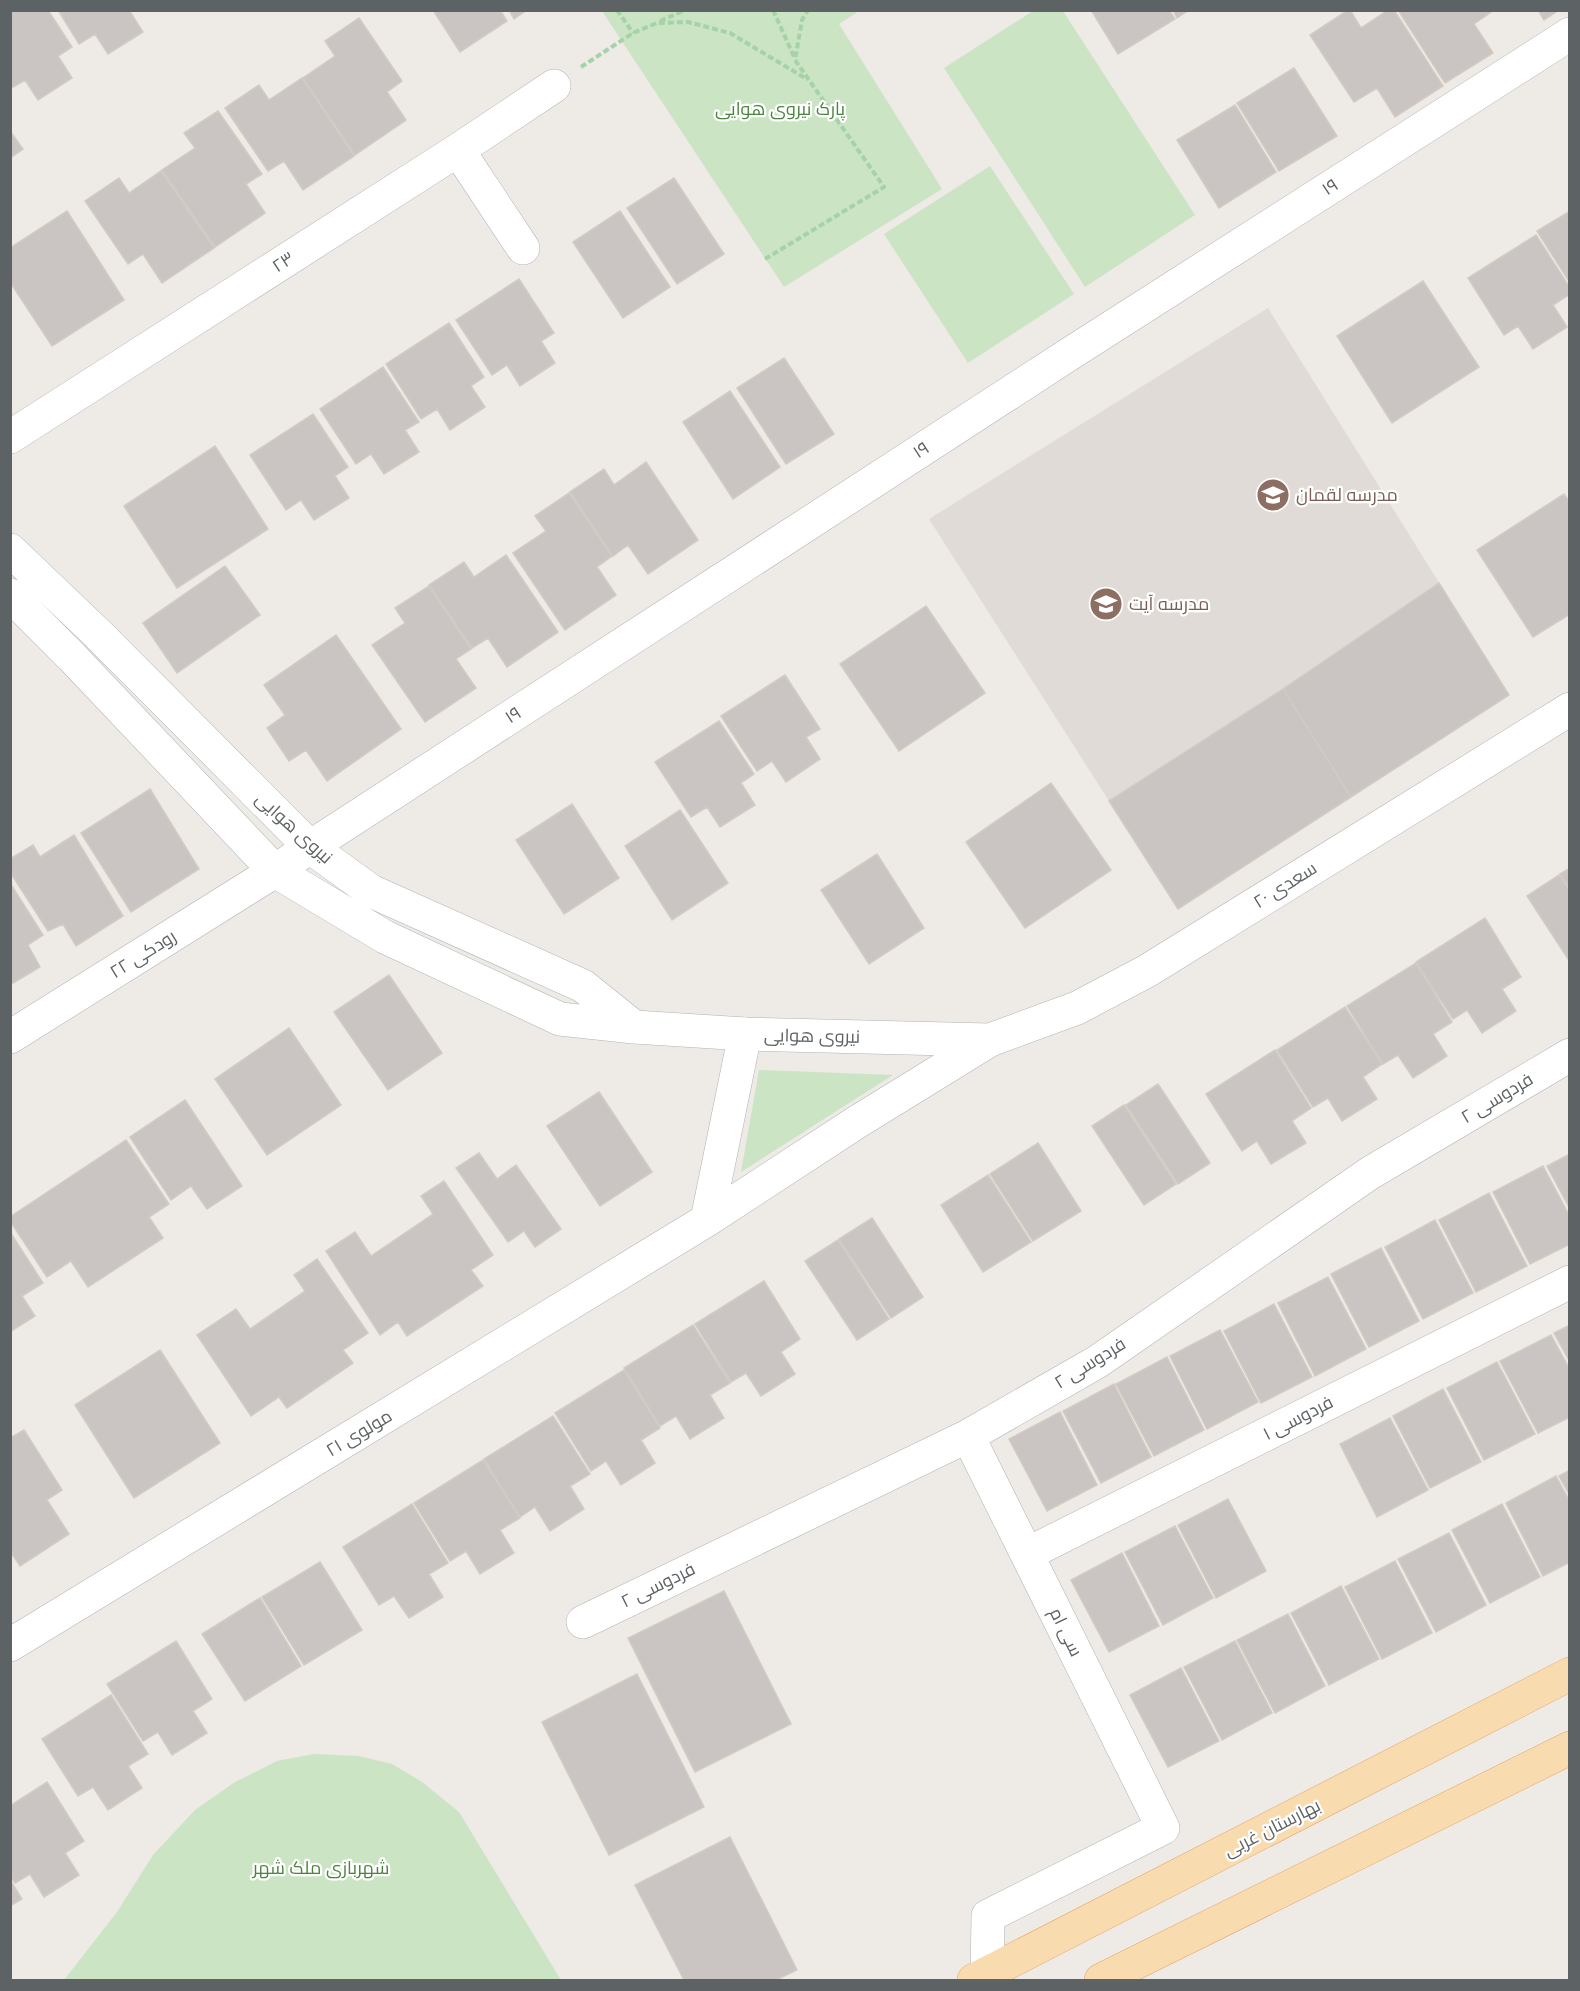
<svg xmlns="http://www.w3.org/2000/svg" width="1580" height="1991" viewBox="0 0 1580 1991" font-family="Montserrat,Cairo,sans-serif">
<rect width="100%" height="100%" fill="#eeeae5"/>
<path fill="#e1dbd7" d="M1268,308L1509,695L1178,909L929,519Z"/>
<path fill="#cbe4c4" d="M602,11H859L839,24L942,189L784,287Z
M1033,11H1063L1195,215L1085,287L944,68Z
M990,166L1074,294L968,363L884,234Z
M759,1070L893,1075L741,1172Z
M314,1754L359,1756L392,1764L422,1782L459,1812L561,1980H64L117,1912L153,1855L195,1810L235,1782L277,1761Z"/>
<path fill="#cac5c2" stroke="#d2cbc4" stroke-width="1.5" d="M10,10H48L72,47L58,56L72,78L38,100L25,80L10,89Z
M58,10H129L143,32L108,54L95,34L79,44Z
M433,10H500L507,21L460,52Z
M509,10H527L514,19Z
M1091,10H1169L1175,19L1118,54Z
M1173,10H1189L1177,18Z
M1348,10H1350L1361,28L1388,10H1394L1443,86L1395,117L1377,88L1354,102L1310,35Z
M1398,10H1494L1474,24L1493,53L1445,83Z
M1538,10H1559L1544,20Z
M359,18L402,81L387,92L406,120L355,155L303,78L335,56L325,41Z
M1294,68L1337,136L1279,171L1237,103Z
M302,78L354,156L303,190L284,161L268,171L225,108L259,85L269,100Z
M1235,105L1276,172L1219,208L1177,140Z
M218,111L262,174L246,184L265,213L215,247L162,170L195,148L184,133Z
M10,131L23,149L10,158Z
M161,171L214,248L162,283L143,254L128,264L85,201L119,178L129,193Z
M674,178L724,254L677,284L627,208Z
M67,211L124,300L52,346L10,282V248Z
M620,211L670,287L623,318L573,242Z
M1570,211V283L1537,231Z
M1536,235L1570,288V294L1553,305L1567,327L1533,349L1518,326L1504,335L1468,278Z
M519,279L554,333L541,341L555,363L520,386L507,365L492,375L456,320Z
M1423,281L1479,367L1392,423L1337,336Z
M449,323L484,377L471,386L485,407L450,430L437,409L421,419L386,364Z
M784,358L834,434L786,464L737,388Z
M383,367L419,422L405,430L419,452L384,474L371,454L356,464L320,409Z
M730,391L780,467L733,499L683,422Z
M313,414L348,467L335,476L349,498L314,520L301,500L286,510L250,455Z
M215,446L268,529L177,588L124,506Z
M646,462L698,540L648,574L628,545L613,556L570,492L604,469L614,485Z
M569,493L612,556L597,567L616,595L565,630L513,553L546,531L535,516Z
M1564,494L1570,503V614L1533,637L1477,550Z
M506,555L558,632L507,667L488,638L472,648L429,585L464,562L474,577Z
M225,566L260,615L177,673L143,623Z
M1439,583L1509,695L1351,797L1283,689Z
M429,586L471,649L456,659L476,688L425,722L372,645L405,623L395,608Z
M926,606L985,693L899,751L840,664Z
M336,635L401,729L327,781L306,750L289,761L267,728L285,715L264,685Z
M785,675L820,729L806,737L820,759L786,782L772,761L757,771L721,716Z
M1283,689L1351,797L1178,909L1109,801Z
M719,721L754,774L741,783L755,805L720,827L707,807L691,817L655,762Z
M1051,783L1111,870L1025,928L966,842Z
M150,789L199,869L131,912L81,833Z
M572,804L619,878L564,914L516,840Z
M680,810L728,883L672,920L625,846Z
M74,835L123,916L76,946L63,924L48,931L10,872V859L33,845L40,857Z
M877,854L924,928L869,964L821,890Z
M1570,868V888L1560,874Z
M1559,875L1570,891V962L1527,896Z
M10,883L43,935L28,945L40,967L10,985Z
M1485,918L1521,977L1502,989L1516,1011L1482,1033L1467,1010L1453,1019L1416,962Z
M1416,963L1452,1022L1433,1034L1447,1056L1413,1078L1398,1055L1383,1064L1347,1006Z
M389,975L442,1053L388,1090L334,1012Z
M1345,1007L1382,1064L1363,1077L1377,1099L1342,1121L1328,1098L1313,1107L1277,1050Z
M289,1028L341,1105L267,1155L215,1079Z
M1275,1050L1311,1108L1292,1121L1306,1143L1271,1164L1257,1141L1242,1151L1206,1094Z
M1158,1084L1210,1163L1178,1184L1126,1105Z
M599,1092L652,1172L600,1206L547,1126Z
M185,1100L242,1186L207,1209L191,1186L171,1200L130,1137Z
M1124,1105L1176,1184L1144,1205L1092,1126Z
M126,1140L169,1204L149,1217L163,1238L88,1287L71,1261L47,1277L10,1221V1217Z
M1038,1143L1081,1211L1033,1241L990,1174Z
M479,1153L497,1179L516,1165L561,1229L535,1247L524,1231L508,1242L456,1168Z
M1570,1154V1209L1547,1166Z
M1543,1166L1570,1217V1244L1530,1264L1493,1192Z
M988,1175L1031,1242L983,1272L941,1205Z
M444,1181L493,1255L471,1270L483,1286L407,1336L398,1322L380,1335L326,1251L355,1232L371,1256L433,1214L421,1196Z
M1489,1193L1527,1266L1476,1292L1439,1220Z
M872,1218L923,1297L891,1318L839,1239Z
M1435,1220L1473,1293L1423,1319L1385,1247Z
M10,1232L43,1283L22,1296L35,1316L10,1332Z
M838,1240L889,1319L857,1340L805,1261Z
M1381,1248L1419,1321L1369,1347L1331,1274Z
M317,1259L368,1333L343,1350L353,1363L287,1408L279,1397L251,1416L197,1335L236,1309L250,1329L305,1291L294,1275Z
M1328,1277L1366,1349L1315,1376L1278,1303Z
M764,1281L800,1339L781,1352L795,1374L761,1396L746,1373L731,1382L695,1324Z
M1274,1304L1312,1377L1261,1403L1224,1331Z
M693,1325L730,1383L710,1395L724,1418L690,1439L676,1416L660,1426L624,1368Z
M1570,1325V1362L1554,1333Z
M1220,1330L1258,1402L1207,1429L1170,1356Z
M1551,1335L1570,1370V1417L1538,1433L1500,1361Z
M160,1350L220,1443L134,1498L75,1405Z
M1167,1357L1204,1430L1154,1456L1116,1384Z
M1497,1362L1535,1434L1484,1460L1447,1388Z
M624,1370L660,1428L641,1440L655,1463L621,1485L606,1461L591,1471L555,1413Z
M1114,1384L1151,1457L1101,1483L1063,1411Z
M1443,1389L1481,1462L1430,1488L1393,1416Z
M1060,1412L1097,1485L1047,1511L1009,1439Z
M553,1416L590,1474L570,1486L584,1509L550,1531L535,1507L520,1517L484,1459Z
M1390,1418L1428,1490L1377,1517L1340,1444Z
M24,1430L62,1490L47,1500L69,1534L20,1566L10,1551V1438Z
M483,1460L520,1518L500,1530L514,1553L480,1574L466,1551L450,1561L414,1503Z
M1570,1470V1496L1559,1476Z
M1556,1476L1570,1502V1562L1543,1576L1506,1503Z
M1228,1499L1266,1571L1216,1598L1178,1525Z
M412,1504L448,1563L429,1574L443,1597L409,1618L394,1596L379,1605L343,1547Z
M1502,1504L1540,1577L1490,1603L1452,1530Z
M1175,1526L1213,1598L1163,1625L1125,1552Z
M1449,1533L1486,1605L1436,1632L1398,1559Z
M1122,1553L1159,1626L1109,1652L1071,1580Z
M1395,1561L1432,1633L1382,1659L1345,1587Z
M320,1562L362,1630L304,1665L262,1597Z
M1341,1586L1379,1659L1329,1685L1291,1613Z
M724,1591L791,1724L695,1772L628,1638Z
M260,1598L301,1666L245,1701L202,1634Z
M1288,1614L1325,1686L1275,1713L1237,1640Z
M176,1641L212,1699L193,1711L207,1733L172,1755L158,1732L143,1741L107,1684Z
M1235,1641L1272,1713L1222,1740L1184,1667Z
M1181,1668L1219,1741L1168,1767L1130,1695Z
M637,1674L704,1807L609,1855L542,1722Z
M111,1695L148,1754L128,1766L142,1788L108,1810L93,1787L78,1796L42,1739Z
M47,1782L84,1841L65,1853L79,1875L44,1897L30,1874L15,1883L10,1876V1806Z
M730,1837L797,1970L776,1980H684L635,1885Z
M10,1880L22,1899L10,1906Z"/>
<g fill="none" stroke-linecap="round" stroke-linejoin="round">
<defs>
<path id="minor" d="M458,150L523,248
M10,437L458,150L554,86
M10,1037L275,871L310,847L1068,355L1570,34
M707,1220L745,1034
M968,1436L1163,1828L988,1916L987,1974
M1027,1554L1570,1282
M583,1622L968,1436L1097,1362L1370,1173L1570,1055
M10,1645L707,1220L857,1122L990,1040"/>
<path id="tertiary" d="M10,550L100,636L310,847L371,891L583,986L634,1027
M10,595L72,657L275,871L385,937L560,1019L634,1027L745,1034L990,1040L1077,1008L1147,971L1570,709"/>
<path id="primary" d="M974,1980L1570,1674
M1101,1980L1570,1748"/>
</defs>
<use href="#minor" stroke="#b1b4b6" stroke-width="34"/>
<use href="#tertiary" stroke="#b1b4b6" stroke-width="34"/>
<use href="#primary" stroke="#e6a567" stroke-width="34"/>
<path stroke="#a6d2a8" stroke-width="4" stroke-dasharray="6 3" stroke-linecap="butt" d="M617,10L633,33
M773,10L795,59
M660,21L685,10
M581,67L633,33L657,23L688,22L730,33L805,78
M765,259L884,187L795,60L802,20L808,10"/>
<use href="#minor" stroke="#fff" stroke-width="33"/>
<use href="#tertiary" stroke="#fff" stroke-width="33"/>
<use href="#primary" stroke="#f8dcb0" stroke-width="33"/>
</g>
<defs>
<symbol id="school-disc" viewBox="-11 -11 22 22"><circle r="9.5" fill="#8d6e63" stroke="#fff"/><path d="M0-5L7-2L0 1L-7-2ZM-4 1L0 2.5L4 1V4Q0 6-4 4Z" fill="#fff"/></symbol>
</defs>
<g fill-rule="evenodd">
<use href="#school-disc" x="1254" y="476" width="38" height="38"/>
<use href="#school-disc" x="1087" y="585" width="38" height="38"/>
</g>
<g text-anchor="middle" stroke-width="4.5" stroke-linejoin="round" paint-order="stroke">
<g font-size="18" fill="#4a843d" stroke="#fff">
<text x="780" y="115">پارک نیروی هوایی</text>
<text x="321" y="1874">شهربازی ملک شهر</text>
</g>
<g font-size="18" fill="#5d6264" stroke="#fff">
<text transform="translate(1330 187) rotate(-33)" y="6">۱۹</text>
<text transform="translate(283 262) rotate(-33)" y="6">۲۳</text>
<text transform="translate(921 450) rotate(-33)" y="6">۱۹</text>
<text transform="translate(513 715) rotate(-33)" y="6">۱۹</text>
<text transform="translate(294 828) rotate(42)" y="6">نیروی هوایی</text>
<text transform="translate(1285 885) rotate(-32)" y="6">سعدی ۲۰</text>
<text transform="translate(143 954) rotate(-32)" y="6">رودکی ۲۲</text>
<text transform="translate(812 1036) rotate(1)" y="6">نیروی هوایی</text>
<text transform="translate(1497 1098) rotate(-31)" y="6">فردوسی ۲</text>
<text transform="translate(1090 1363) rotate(-32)" y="6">فردوسی ۲</text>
<text transform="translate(1298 1418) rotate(-27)" y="6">فردوسی ۱</text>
<text transform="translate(359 1433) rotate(-31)" y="6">مولوی ۲۱</text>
<text transform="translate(658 1585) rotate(-26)" y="6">فردوسی ۲</text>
<text transform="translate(1066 1632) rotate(64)" y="6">سی ام</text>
<text transform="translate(1272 1828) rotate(-27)" y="6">بهارستان غربی</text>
</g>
<g font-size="18" fill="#785e54" stroke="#fff" text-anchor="start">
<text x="1296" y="501">مدرسه لقمان</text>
<text x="1129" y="610">مدرسه آیت</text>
</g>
</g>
<rect width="1580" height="1991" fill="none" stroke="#5d6264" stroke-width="24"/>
</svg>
